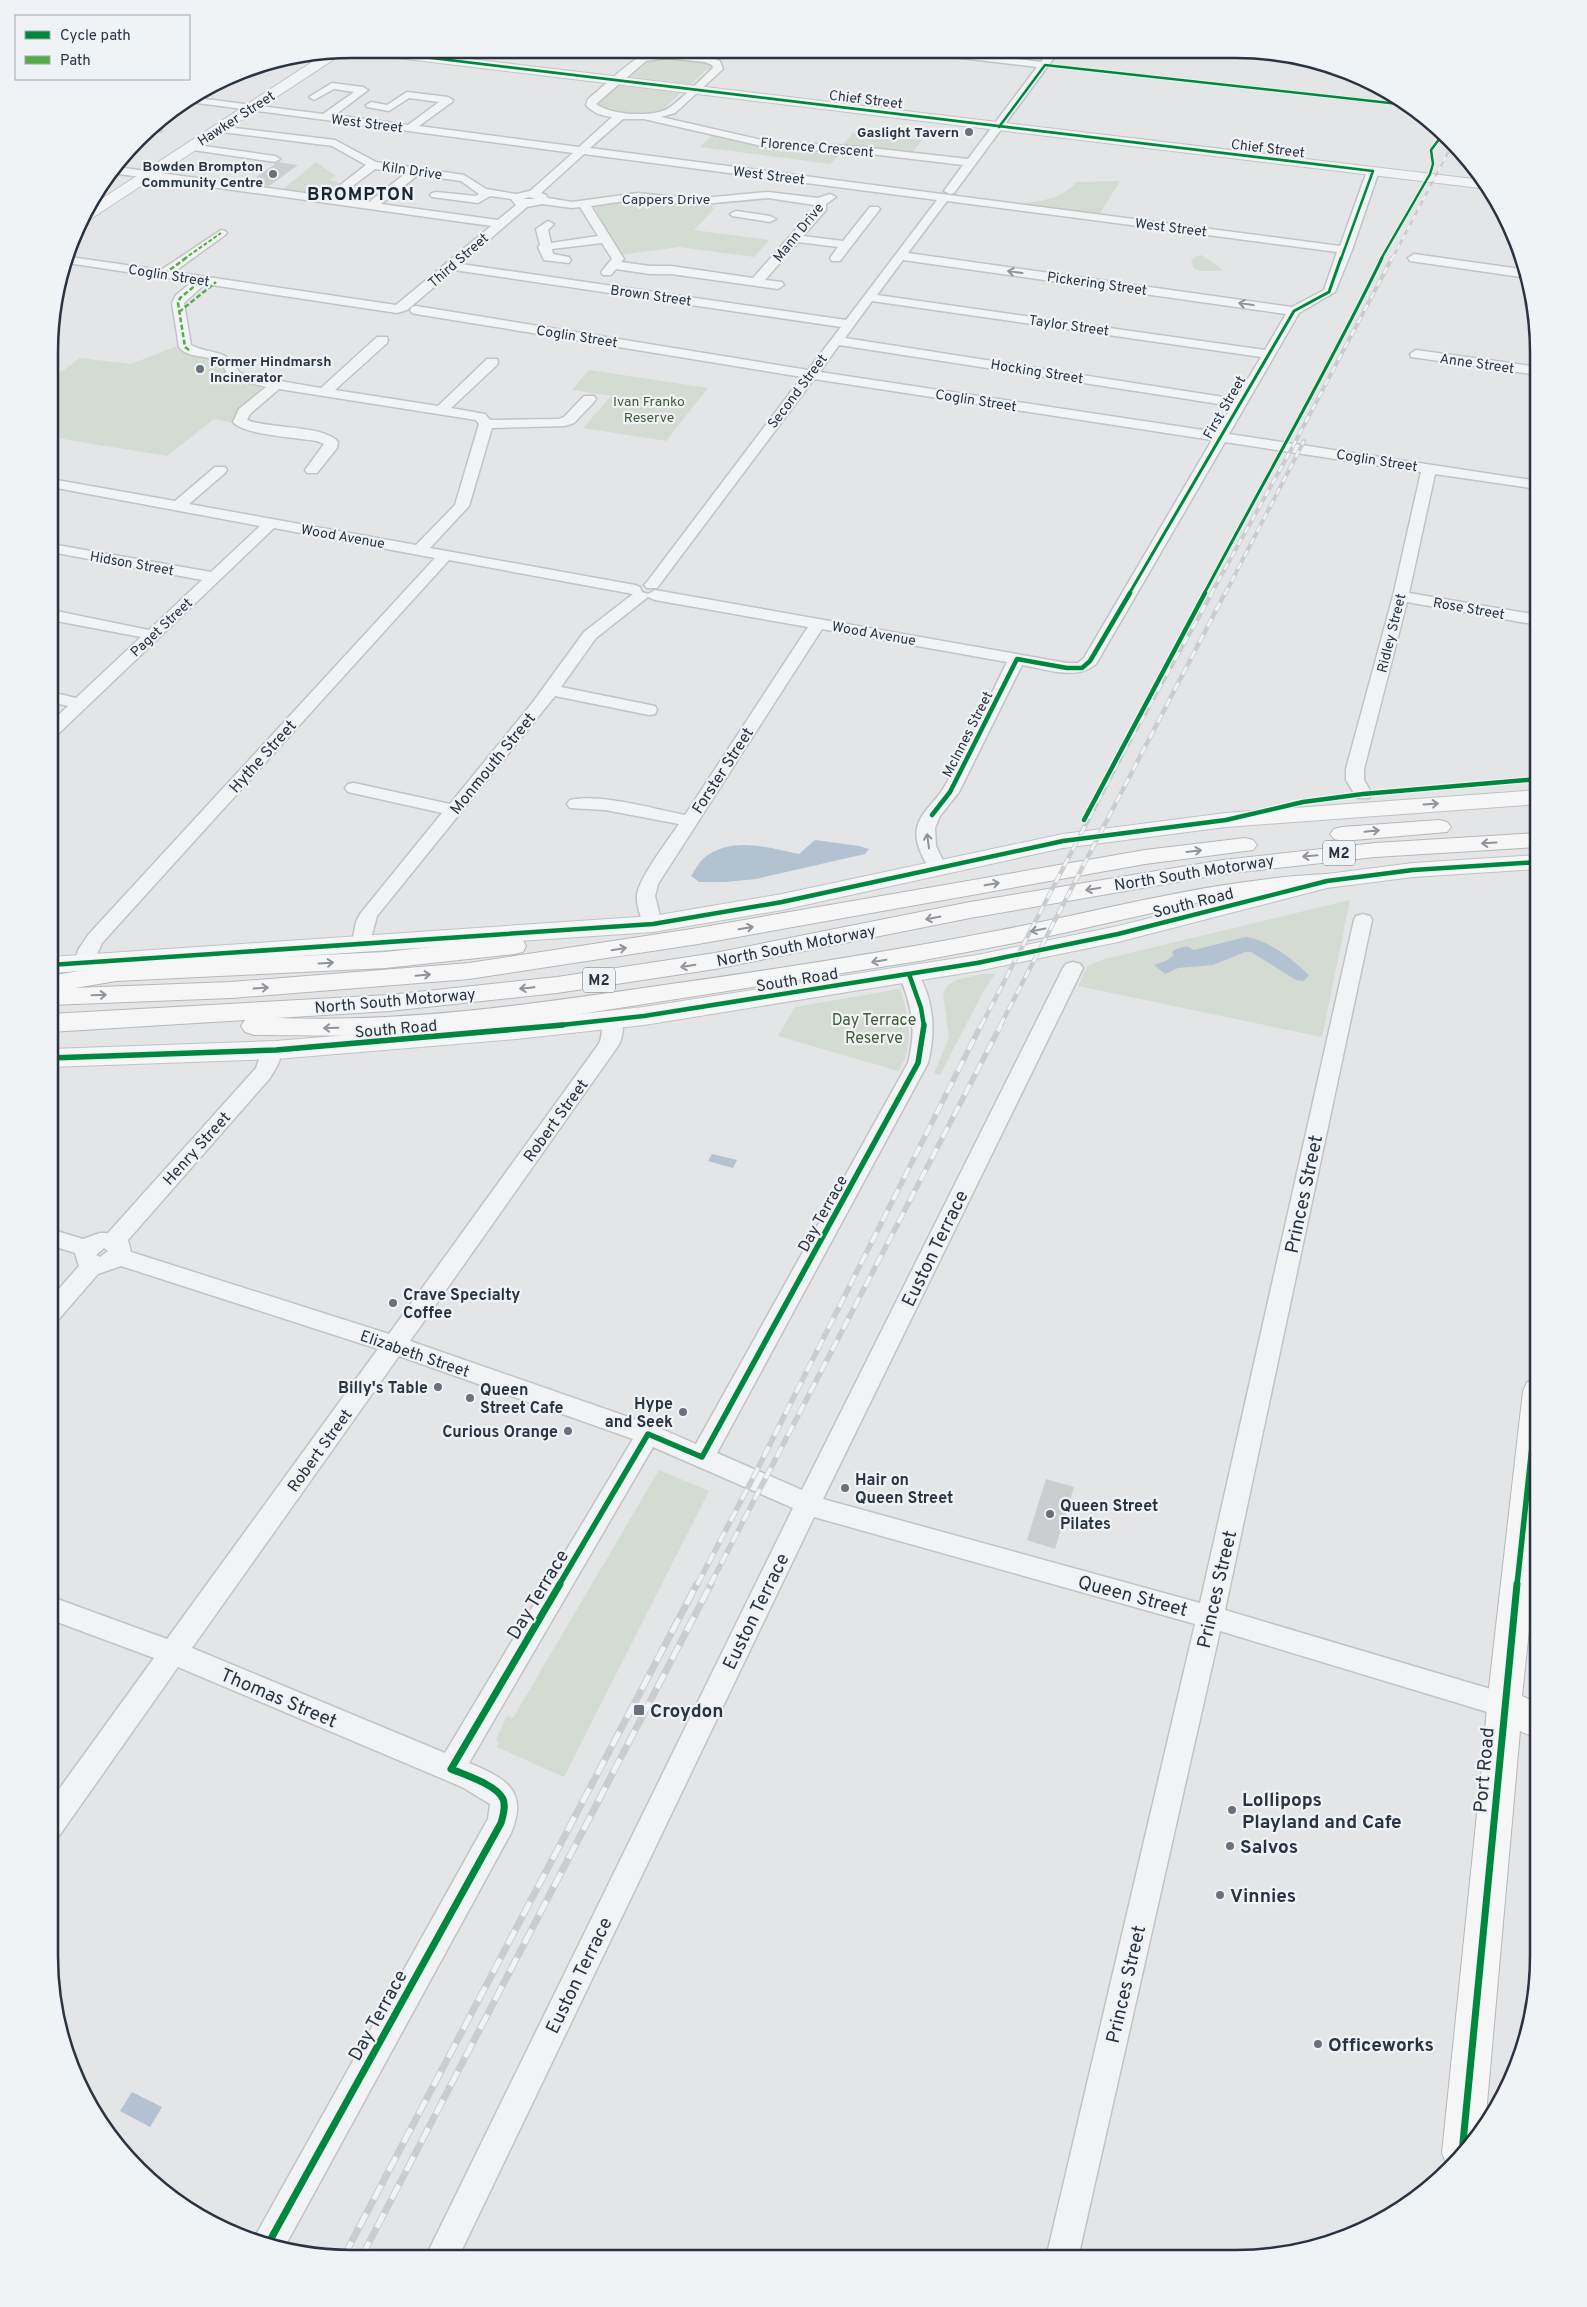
<svg xmlns="http://www.w3.org/2000/svg" width="1587" height="2307" viewBox="0 0 1587 2307" font-family="Overpass,sans-serif">
<rect width="100%" height="100%" fill="#e3e5e7"/>
<path fill="#d4dbd3" d="M664,57L701,60L713,65L714,68L711,70H706L691,84L631,77L647,63L644,62Z
M621,86L680,93L666,107L669,108C646,119 616,117 595,104Z
M854,132L922,140L911,154L840,148Z
M711,136L779,148L842,152L830,164L700,147Z
M316,162L336,176L328,180L340,183L323,196L282,190Z
M1120,181L1099,215L1015,204C1036,202 1062,200 1076,182Z
M628,199L686,204L709,202L714,209L694,230L769,240L754,257L679,247L619,255L594,206Z
M1201,255L1221,268V271H1199L1194,268L1191,260L1197,256Z
M177,346C193,359 206,356 224,365L228,377L258,385L264,391L234,418V423L214,419L167,456L51,437V371L61,372L80,358L131,364Z
M589,370L708,388L666,441L583,428L611,396L572,390Z
M1350,900L1322,1037L1078,986L1088,966L1101,960Z
M982,974H995L983,992L940,1075L934,1073L949,1038L943,994L947,986L956,980Z
M900,989C909,1014 915,1048 898,1071L778,1036L795,1007Z
M659,1470L709,1491L564,1777L497,1747L499,1742L496,1740L507,1716L513,1718Z"/>
<path fill="#b3c2d0" d="M815,840L859,846L869,849L865,854L756,879L726,882H699L691,876C695,870 699,862 705,857C734,836 768,848 799,854Z
M1246,937C1268,940 1293,959 1309,975L1304,981L1296,980L1251,952H1245L1213,965L1178,968L1165,974L1154,965L1166,961L1174,955L1172,953L1174,950L1187,946L1194,950Z
M712,1154L737,1160L733,1168L708,1161Z
M132,2092L162,2107L150,2127L120,2111Z"/>
<path fill="#cbcdcf" d="M278,162L298,165L269,186L248,183Z
M1046,1479L1074,1487L1055,1549L1027,1540Z"/>
<g fill="none" stroke-linecap="round" stroke-linejoin="round">
<defs>
<path id="minor" d="M915,50H948L1041,62L1049,51H1059L954,193L950,194L944,191L963,165L862,153L766,147L644,119H623L590,148L1340,246L1367,171L1373,168L1377,169L1379,171L1352,250L1335,292L1299,313L1229,434L1538,481V489L1435,474L1409,593L1538,615V625L1407,602L1364,769V780L1372,794L1369,798H1357L1346,780V769L1393,596L1421,472L1225,442L1096,664C1077,681 1045,669 1022,665L959,792L940,816L935,828L936,846L946,867L943,871L937,873L931,871C923,859 914,842 917,828C920,813 935,802 943,789C967,749 986,704 1007,662L822,629L658,884L655,896L662,924L660,928L653,930L646,928C641,921 636,904 637,895C639,878 668,840 679,824L605,810L570,808L567,804L570,800C600,793 654,809 685,815L808,627L655,600L648,597L596,638L561,687L655,706L657,710L655,714L649,715L555,696L377,916L369,946L362,948L355,946L352,942L356,922L360,914L442,813L348,792L345,788L348,784L354,783L450,804L533,702L584,632L633,594L449,560L102,943L92,966L85,968L78,966L75,962L78,950L88,935L435,558L274,528L57,735L51,736V722L68,706L51,702V692L76,698L141,637L51,620V610L149,630L202,580L51,552V544L211,572L260,526L51,487V479L175,501L215,467H225L227,470L225,473L189,504L416,545L455,505L479,424L476,420L279,389L250,414L247,420C268,429 325,425 338,442L337,448L317,473H307L305,470L324,444L317,441C300,438 243,435 233,422L239,409L266,387L229,378C226,373 225,367 221,364C209,353 189,360 179,347L172,303L176,295L192,282L68,263L70,257L161,270L221,230L225,231L227,233L225,235L174,272L396,305L491,226L112,173L117,167L369,202L406,173L375,169L342,194H334L332,192L334,190L366,165L332,146L214,131V127L218,126L335,140L376,162L464,175L486,189L516,194L530,191L573,153L190,102L198,98L323,114L354,92L334,89L314,100L309,97L332,83L363,87L368,90L335,115L408,125L439,102L409,98L389,111L367,107L366,105L371,102L387,105L407,92L448,97L453,100L452,102L419,126L579,147L612,117C602,116 593,113 586,105L588,99C601,89 627,63 640,57C659,48 701,53 720,61L723,69L675,113L661,117L766,141L862,147L968,159L1037,67L920,53ZM666,58L705,62L712,65L713,68C699,81 684,97 669,108C654,118 610,115 596,104L646,61ZM584,154L937,200L846,320L461,264L527,207L542,204L572,208L580,207L598,236L551,243L548,230L554,224L548,221L536,229L540,245L538,247L544,260L569,263L571,260L569,257L553,254L552,249L602,243L612,259L601,272L603,275H611L616,269L650,274H671L778,289L784,285L782,282L765,280L798,242L838,247L830,258L832,261H840L880,209L878,207H870L843,241L803,236L826,210V204L836,197L830,194L818,198L768,192L693,199L638,193L572,202L548,198L546,195L541,193ZM418,175L461,181L479,194L476,196L436,192L432,193L430,195L432,197L478,203L490,196L511,199L516,205L498,220L381,204ZM529,197L536,199H523ZM768,198L814,205V209L753,278L671,266H650L621,262L624,259L591,206L638,199L693,205ZM947,201L1337,252L1324,290L1292,307L908,253ZM903,260L1286,314L1265,350L877,295ZM454,270L841,327L808,370L416,306L412,307L410,310L412,313L416,314L802,377L647,582L644,585L647,588H657L814,379L1212,440L1084,658L1078,663H1067L655,590L648,594L642,592L640,587L635,585L430,548L469,506L492,428L565,426L574,423L594,402L596,399L594,396H584L564,417L559,419L490,420L485,414L451,408L497,365L498,362L497,359H487L438,406L335,390L387,343L388,340L387,337H377L321,388L245,375L239,372C226,347 212,356 191,345L184,303L205,284L397,313L407,310ZM872,301L1261,357L1236,399L845,338ZM839,345L1232,406L1216,432L820,372Z
M153,124L161,127V131L148,129Z
M190,144L275,156L280,159L275,162L186,149V145Z
M736,211L770,216L776,219L770,222L732,216L730,214Z
M1414,254L1527,270L1528,278L1410,261L1408,258Z
M1416,350L1538,367V375L1411,357L1410,354Z
M1363,914L1370,916L1372,920L1225,1610L1504,1693L1514,1696L1518,1705L1514,1714L1504,1717L1220,1631L1078,2258H1046L1195,1624L814,1517L459,2256H426L793,1508L653,1447L469,1763C505,1778 529,1790 511,1833L284,2248L253,2240L488,1819L490,1804L462,1787L178,1667L59,1836L49,1839V1803L154,1658L49,1619V1596L167,1639L378,1349L121,1266L98,1274L58,1320L50,1323V1299L79,1266L75,1253L50,1245V1229L83,1239L100,1233H108L256,1068L264,1045L271,1043L278,1045C285,1056 276,1068 270,1078L128,1240L131,1252L389,1334L598,1045C604,1036 600,1025 606,1015L613,1013L620,1015C625,1023 623,1038 618,1046L410,1341L657,1427L696,1444L908,1063C917,1027 912,1008 899,974L902,970L909,968L916,970C934,999 936,1031 928,1063L717,1453L802,1490L1063,968L1066,964L1073,962L1080,964L1083,968L823,1499L1200,1603L1354,920L1356,916ZM104,1248L108,1251L100,1257L96,1255ZM399,1356L633,1439L445,1753L192,1648Z"/>
<path id="tertiary" d="M351,49H387L1482,180L1488,189L357,53Z
M344,50L342,54L89,220L82,221L86,209L326,53Z"/>
<path id="primary" d="M1538,790V804L1226,827L1063,848L782,910L653,932L50,973V957L653,916L782,894L1063,834L1226,813Z
M1538,855V869L1413,877L1327,888L1118,942L977,971L644,1025L516,1039L276,1059L50,1067V1049L276,1041L516,1021L644,1007L977,955L1118,926L1327,874L1413,863Z"/>
<path id="trunk" d="M1538,1379V1545L1522,1696L1538,1703V1739L1520,1731L1485,2126L1448,2168L1442,2153L1484,1746L1487,1705L1523,1391L1527,1382Z"/>
<path id="motorway" d="M1439,820L1447,822L1451,827L1447,832L1342,841L1334,839L1330,834L1334,829L1342,827Z
M1538,833V847L1375,857L1223,874L970,918L715,969L557,993L389,1011L276,1018C407,1023 535,1004 664,985C777,969 889,952 1001,930C1110,909 1216,879 1327,874L1335,876L1339,881L1335,886L1246,895L1205,901L1045,937L919,961L523,1023L385,1036L254,1035L245,1032L241,1026L245,1020L50,1032V1014L389,995L557,977L715,953L970,902L1223,860L1375,843Z
M1245,838L1253,840L1257,845L1253,850L1145,864L698,944L469,979L231,998L50,1005V989L60,988L55,987L51,981L55,975L116,965L385,952L514,938L523,940L526,946L523,952L514,954L385,968L116,981L75,988L231,982L469,963L698,928L1145,850Z"/>
</defs>
<use href="#minor" stroke="#c1c3c5" stroke-width="3"/>
<use href="#tertiary" stroke="#c1c3c5" stroke-width="2"/>
<use href="#primary" stroke="#bfc2c5" stroke-width="2"/>
<use href="#trunk" stroke="#b5b8bb" stroke-width="2"/>
<use href="#motorway" stroke="#b5b8bb" stroke-width="2"/>
<use href="#minor" fill="#f1f3f4" fill-rule="evenodd"/>
<use href="#tertiary" fill="#f1f3f4" fill-rule="evenodd"/>
<use href="#primary" fill="#f6f6f6" fill-rule="evenodd"/>
<use href="#trunk" fill="#f6f6f6" fill-rule="evenodd"/>
<use href="#motorway" fill="#f6f6f6" fill-rule="evenodd"/>
<defs>
<path id="rail-far4" d="M1392,259L1453,143"/>
<path id="rail-far3" d="M1211,594L1292,448L1392,258
M1225,594L1304,441"/>
<path id="rail-far2" d="M981,1026L1123,753L1212,593
M1000,1026L1225,593"/>
<path id="rail-far1" d="M697,1585L753,1478L981,1025
M710,1585L1001,1025"/>
<path id="rail" d="M344,2256L697,1584
M362,2256L711,1584"/>
</defs>
<use href="#rail-far4" stroke="#cbccce" stroke-width="2.5"/>
<use href="#rail-far3" stroke="#cbccce" stroke-width="4"/>
<use href="#rail-far2" stroke="#cbccce" stroke-width="4.5"/>
<use href="#rail-far1" stroke="#cbccce" stroke-width="5.5"/>
<use href="#rail" stroke="#cbccce" stroke-width="7"/>
<use href="#rail-far4" stroke="#f0f3f6" stroke-width="2" stroke-dasharray="5.5" stroke-linecap="butt"/>
<use href="#rail-far3" stroke="#f0f3f6" stroke-width="2.5" stroke-dasharray="7" stroke-linecap="butt"/>
<use href="#rail-far2" stroke="#f0f3f6" stroke-width="3" stroke-dasharray="9" stroke-linecap="butt"/>
<use href="#rail-far1" stroke="#f0f3f6" stroke-width="4" stroke-dasharray="12" stroke-linecap="butt"/>
<use href="#rail" stroke="#f0f3f6" stroke-width="5" stroke-dasharray="16" stroke-linecap="butt"/>
<path stroke="#53ac46" stroke-width="2" stroke-dasharray="4 2" stroke-linecap="butt" d="M184,259L221,233"/>
<path stroke="#53ac46" stroke-width="2.5" stroke-dasharray="5 2.5" stroke-linecap="butt" d="M164,274L186,258
M179,312L216,282
M189,350L185,347L178,303L180,298L202,280"/>
<defs>
<path id="cycleway-far4" d="M357,49L1373,171L1341,259
M999,127L1045,65L1408,105
M1381,259L1430,174L1433,164L1431,150L1443,134"/>
<path id="cycleway-far3" d="M1129,594L1294,311L1329,292L1341,258
M1204,594C1263,482 1327,372 1382,258"/>
<path id="cycleway-far2" d="M932,815L950,792L1017,659L1067,668H1082L1090,661L1130,593
M1084,820L1205,593
M50,965L653,924L782,902L1063,841L1226,820L1303,802L1363,794L1538,779
M909,974L921,1008L924,1026
M552,1026L644,1016L977,963L1118,934L1327,881L1413,870L1538,862"/>
<path id="cycleway-far1" d="M50,1058L276,1050L563,1025
M559,1585L648,1434L702,1457L918,1063L924,1025
M1517,1585L1538,1391"/>
<path id="cycleway" d="M1462,2153L1517,1584
M268,2244L501,1823C503,1816 506,1806 503,1799C497,1785 465,1775 451,1769L560,1584"/>
</defs>
<use href="#cycleway-far4" stroke="#f0f3f6" stroke-width="4"/>
<use href="#cycleway-far3" stroke="#f0f3f6" stroke-width="5"/>
<use href="#cycleway-far2" stroke="#f0f3f6" stroke-width="7"/>
<use href="#cycleway-far1" stroke="#f0f3f6" stroke-width="9"/>
<use href="#cycleway" stroke="#f0f3f6" stroke-width="10"/>
<use href="#cycleway-far4" stroke="#00873e" stroke-width="2.5"/>
<use href="#cycleway-far3" stroke="#00873e" stroke-width="3"/>
<use href="#cycleway-far2" stroke="#00873e" stroke-width="4.5"/>
<use href="#cycleway-far1" stroke="#00873e" stroke-width="5.5"/>
<use href="#cycleway" stroke="#00873e" stroke-width="7"/>
</g>
<defs><path id="oneway-shaft" d="M-6 0H5M1.5-3L5.5 0L1.5 3" fill="none" stroke-width="1.6" stroke-linecap="round" stroke-linejoin="round" transform="scale(1.25)"/></defs>
<g stroke="#8e939a">
<use href="#oneway-shaft" transform="translate(1015 272) rotate(-172)"/>
<use href="#oneway-shaft" transform="translate(1246 304) rotate(-172)"/>
<use href="#oneway-shaft" transform="translate(928 841) rotate(-98)"/>
</g>
<g stroke="#90949a">
<use href="#oneway-shaft" transform="translate(1431 804) rotate(-4)"/>
<use href="#oneway-shaft" transform="translate(1372 831) rotate(-6)"/>
<use href="#oneway-shaft" transform="translate(1489 843) rotate(177)"/>
<use href="#oneway-shaft" transform="translate(1194 851) rotate(-7)"/>
<use href="#oneway-shaft" transform="translate(1310 856) rotate(175)"/>
<use href="#oneway-shaft" transform="translate(992 884) rotate(-10)"/>
<use href="#oneway-shaft" transform="translate(1093 889) rotate(170)"/>
<use href="#oneway-shaft" transform="translate(933 918) rotate(169)"/>
<use href="#oneway-shaft" transform="translate(746 928) rotate(-10)"/>
<use href="#oneway-shaft" transform="translate(1038 930) rotate(168)"/>
<use href="#oneway-shaft" transform="translate(619 949) rotate(-9)"/>
<use href="#oneway-shaft" transform="translate(879 961) rotate(170)"/>
<use href="#oneway-shaft" transform="translate(326 963) rotate(-3)"/>
<use href="#oneway-shaft" transform="translate(688 966) rotate(170)"/>
<use href="#oneway-shaft" transform="translate(423 975) rotate(-5)"/>
<use href="#oneway-shaft" transform="translate(261 988) rotate(-4)"/>
<use href="#oneway-shaft" transform="translate(527 988) rotate(174)"/>
<use href="#oneway-shaft" transform="translate(99 995) rotate(-2)"/>
<use href="#oneway-shaft" transform="translate(331 1028) rotate(179)"/>
</g>
<g fill="#6b717a" stroke="#f0f3f6" stroke-width="2">
<circle cx="969" cy="132" r="5"/>
<circle cx="273" cy="174" r="5"/>
<circle cx="200" cy="369" r="5"/>
<circle cx="393" cy="1303" r="5"/>
<circle cx="438" cy="1387" r="5"/>
<circle cx="470" cy="1398" r="5"/>
<circle cx="683" cy="1412" r="5"/>
<circle cx="568" cy="1431" r="5"/>
<circle cx="845" cy="1488" r="5"/>
<circle cx="1050" cy="1514" r="5"/>
<rect x="633" y="1704" width="12" height="12" rx="2.5"/>
<circle cx="1232" cy="1810" r="5"/>
<circle cx="1230" cy="1846" r="5"/>
<circle cx="1220" cy="1895" r="5"/>
<circle cx="1318" cy="2044" r="5"/>
</g>
<g text-anchor="middle" stroke-width="4.5" stroke-linejoin="round" paint-order="stroke">
<g font-size="14" fill="#2a333f" stroke="#f0f3f6">
<text transform="translate(866 99) rotate(7)" y="5">Chief Street</text>
<text transform="translate(236 118) rotate(-33)" y="5">Hawker Street</text>
<text transform="translate(367 123) rotate(7)" y="5">West Street</text>
<text transform="translate(817 147) rotate(5)" y="5">Florence Crescent</text>
<text transform="translate(1268 148) rotate(7)" y="5">Chief Street</text>
<text transform="translate(412 170) rotate(8)" y="5">Kiln Drive</text>
<text transform="translate(769 175) rotate(7)" y="5">West Street</text>
<text x="666" y="204">Cappers Drive</text>
<text transform="translate(1171 227) rotate(7)" y="5">West Street</text>
<text transform="translate(798 232) rotate(-51)" y="5">Mann Drive</text>
<text transform="translate(458 260) rotate(-41)" y="5">Third Street</text>
<text transform="translate(169 275) rotate(9)" y="5">Coglin Street</text>
<text transform="translate(1097 283) rotate(8)" y="5">Pickering Street</text>
<text transform="translate(651 295) rotate(8)" y="5">Brown Street</text>
<text transform="translate(1069 325) rotate(8)" y="5">Taylor Street</text>
<text transform="translate(577 336) rotate(9)" y="5">Coglin Street</text>
<text transform="translate(1477 363) rotate(8)" y="5">Anne Street</text>
<text transform="translate(1037 371) rotate(9)" y="5">Hocking Street</text>
<text transform="translate(797 391) rotate(-53)" y="5">Second Street</text>
<text transform="translate(976 400) rotate(9)" y="5">Coglin Street</text>
<text transform="translate(1224 407) rotate(-60)" y="5">First Street</text>
<text transform="translate(1377 460) rotate(9)" y="5">Coglin Street</text>
<text transform="translate(343 536) rotate(10)" y="5">Wood Avenue</text>
<text transform="translate(132 563) rotate(10)" y="5">Hidson Street</text>
<text transform="translate(1469 608) rotate(10)" y="5">Rose Street</text>
<text transform="translate(161 627) rotate(-43)" y="5">Paget Street</text>
<text transform="translate(874 633) rotate(10)" y="5">Wood Avenue</text>
<text transform="translate(1391 633) rotate(-76)" y="5">Ridley Street</text>
<text transform="translate(967 734) rotate(-63)" y="5">McInnes Street</text>
</g>
<g font-size="14" font-weight="bold" fill="#2a333f" stroke="#f0f3f6" text-anchor="end">
<text x="959" y="137">Gaslight Tavern</text>
<text x="263" y="171">Bowden Brompton<tspan x="263" dy="16">Community Centre</tspan></text>
<text x="210" y="366" text-anchor="start">Former Hindmarsh<tspan x="210" dy="16">Incinerator</tspan></text>
</g>
<g font-size="14" fill="#405a39" stroke="#f0f3f6">
<text x="649" y="406">Ivan Franko<tspan x="649" dy="16">Reserve</tspan></text>
</g>
<g fill="#f0f3f6" stroke="#656d76" stroke-width="1">
<rect x="1323" y="840.5" width="32" height="25" rx="4"/>
<rect x="583" y="967.5" width="32" height="25" rx="4"/>
</g>
<g font-size="15" font-weight="bold" fill="#2a333f">
<text x="1339" y="858">M2</text>
<text x="599" y="985">M2</text>
</g>
<g font-size="16" fill="#2a333f" stroke="#f0f3f6">
<text transform="translate(262 756) rotate(-48)" y="6">Hythe Street</text>
<text transform="translate(492 763) rotate(-51)" y="6">Monmouth Street</text>
<text transform="translate(722 770) rotate(-57)" y="6">Forster Street</text>
<text transform="translate(1194 872) rotate(-9)" y="6">North South Motorway</text>
<text transform="translate(1193 902) rotate(-14)" y="6">South Road</text>
<text transform="translate(796 945) rotate(-11)" y="6">North South Motorway</text>
<text transform="translate(797 979) rotate(-9)" y="6">South Road</text>
<text transform="translate(395 1000) rotate(-5)" y="6">North South Motorway</text>
<text transform="translate(396 1028) rotate(-5)" y="6">South Road</text>
<text transform="translate(555 1120) rotate(-54)" y="6">Robert Street</text>
<text transform="translate(196 1148) rotate(-48)" y="6">Henry Street</text>
<text transform="translate(822 1213) rotate(-61)" y="6">Day Terrace</text>
<text transform="translate(415 1353) rotate(19)" y="6">Elizabeth Street</text>
<text transform="translate(319 1450) rotate(-54)" y="6">Robert Street</text>
</g>
<g font-size="16" fill="#405a39" stroke="#f0f3f6">
<text x="874" y="1025">Day Terrace<tspan x="874" dy="18">Reserve</tspan></text>
</g>
<g font-size="16" font-weight="bold" fill="#2a333f" stroke="#f0f3f6" text-anchor="start">
<text x="403" y="1300">Crave Specialty<tspan x="403" dy="18">Coffee</tspan></text>
<text x="428" y="1393" text-anchor="end">Billy's Table</text>
<text x="480" y="1395">Queen<tspan x="480" dy="18">Street Cafe</tspan></text>
<text x="673" y="1409" text-anchor="end">Hype<tspan x="673" dy="18">and Seek</tspan></text>
<text x="558" y="1437" text-anchor="end">Curious Orange</text>
<text x="855" y="1485">Hair on<tspan x="855" dy="18">Queen Street</tspan></text>
<text x="1060" y="1511">Queen Street<tspan x="1060" dy="18">Pilates</tspan></text>
</g>
<g font-size="18" font-weight="bold" letter-spacing="1" fill="#1c2430" stroke="#f0f3f6">
<text x="361" y="200">BROMPTON</text>
</g>
<g font-size="19" fill="#2a333f" stroke="#f0f3f6">
<text transform="translate(1303 1194) rotate(-78)" y="7">Princes Street</text>
<text transform="translate(934 1248) rotate(-64)" y="7">Euston Terrace</text>
<text transform="translate(1216 1589) rotate(-77)" y="7">Princes Street</text>
<text transform="translate(537 1594) rotate(-59)" y="7">Day Terrace</text>
<text transform="translate(1133 1595) rotate(15)" y="7">Queen Street</text>
<text transform="translate(755 1611) rotate(-64)" y="7">Euston Terrace</text>
<text transform="translate(279 1697) rotate(23)" y="7">Thomas Street</text>
<text transform="translate(1483 1770) rotate(-85)" y="7">Port Road</text>
<text transform="translate(578 1975) rotate(-64)" y="7">Euston Terrace</text>
<text transform="translate(1125 1984) rotate(-77)" y="7">Princes Street</text>
<text transform="translate(377 2015) rotate(-61)" y="7">Day Terrace</text>
</g>
<g font-size="19" font-weight="bold" fill="#2a333f" stroke="#f0f3f6" text-anchor="start">
<text x="650" y="1717">Croydon</text>
<text x="1242" y="1806">Lollipops<tspan x="1242" dy="22">Playland and Cafe</tspan></text>
<text x="1240" y="1853">Salvos</text>
<text x="1230" y="1902">Vinnies</text>
<text x="1328" y="2051">Officeworks</text>
</g>
</g>
<path d="M0 0H1587V2307H0ZM352 58H1236A294 294 0 0 1 1530 352V1956A294 294 0 0 1 1236 2250H352A294 294 0 0 1 58 1956V352A294 294 0 0 1 352 58Z" fill="#f0f3f6" fill-rule="evenodd"/>
<path fill="none" stroke="#2a333f" stroke-width="2.5" d="M352 58H1236A294 294 0 0 1 1530 352V1956A294 294 0 0 1 1236 2250H352A294 294 0 0 1 58 1956V352A294 294 0 0 1 352 58Z"/>
<rect x="15" y="15" width="175" height="65" fill="#f0f3f6" stroke="#a1a6ad"/>
<rect x="25" y="31" width="25" height="8" fill="#00873e" stroke="#a1a6ad"/>
<text x="60" y="40" font-size="15" fill="#2a333f">Cycle path</text>
<rect x="25" y="56" width="25" height="8" fill="#53ac46" stroke="#a1a6ad"/>
<text x="60" y="65" font-size="15" fill="#2a333f">Path</text>
</svg>
